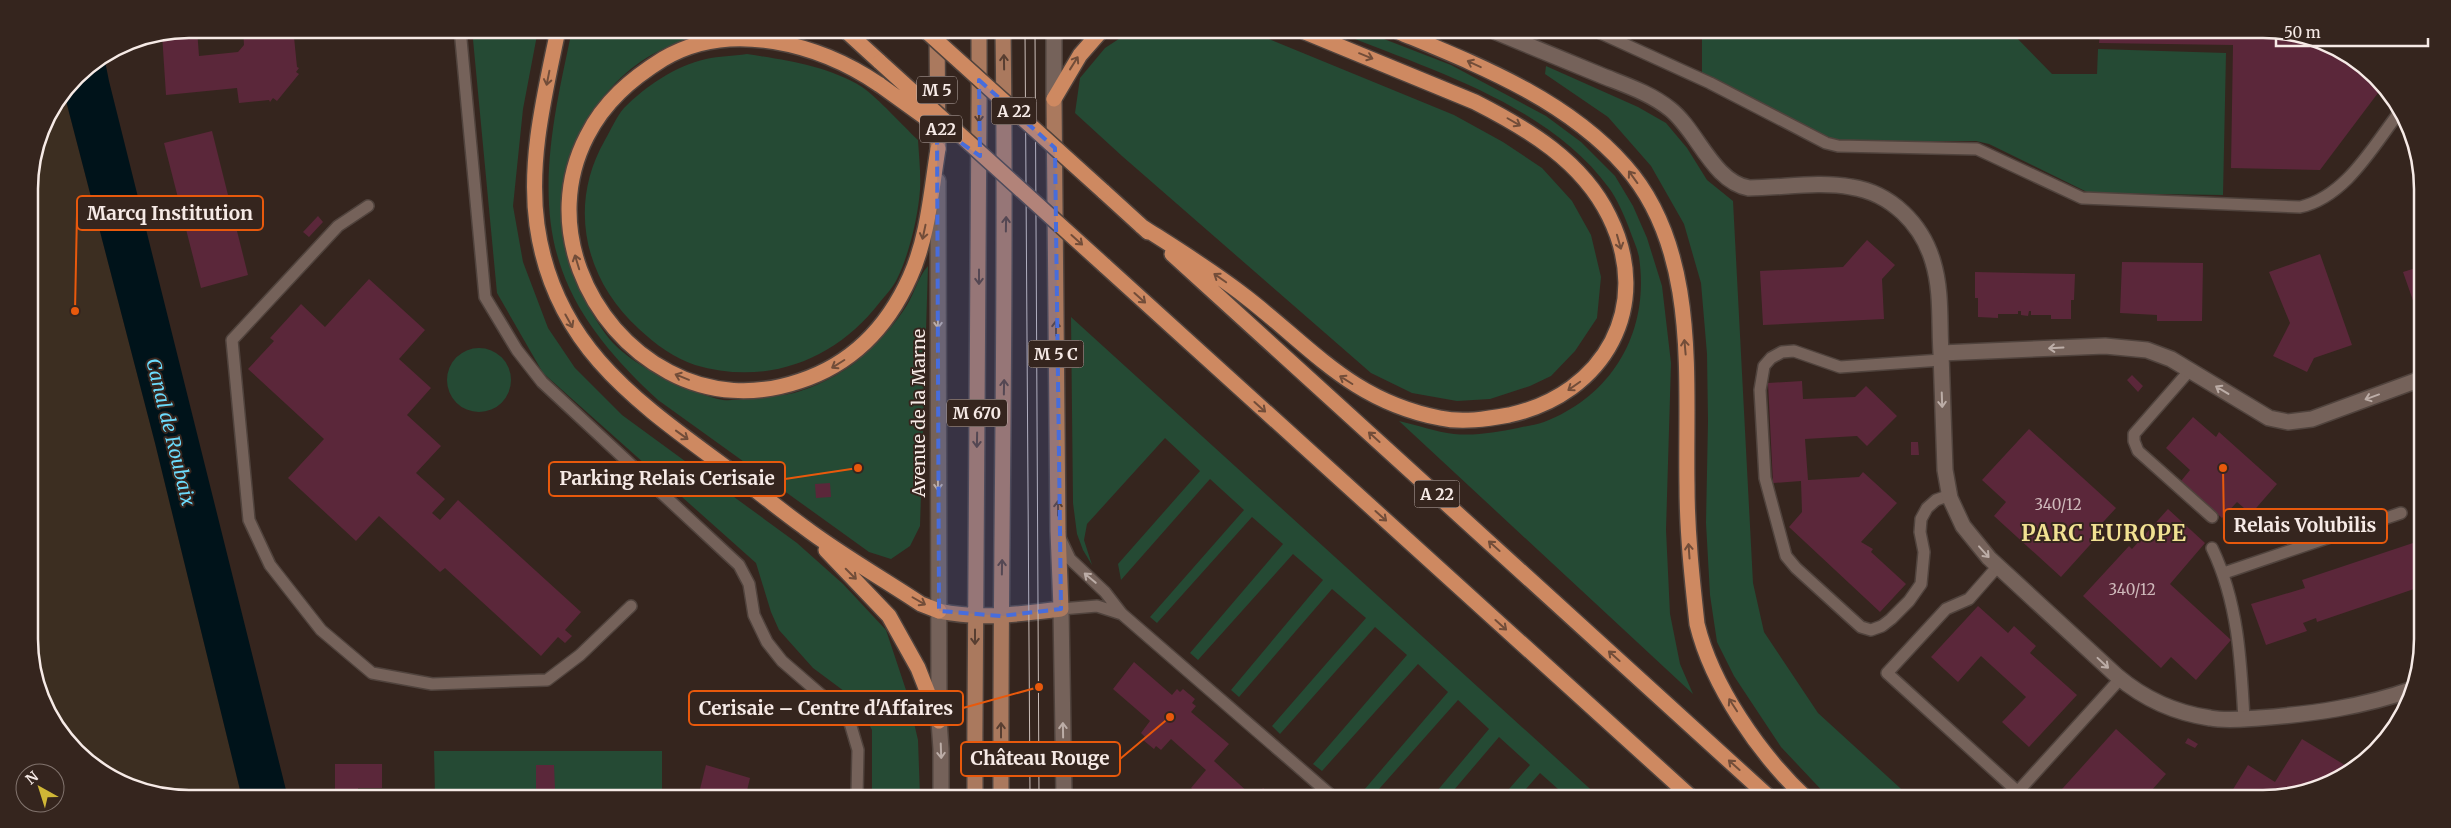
<svg xmlns="http://www.w3.org/2000/svg" width="2451" height="828" viewBox="0 0 2451 828" font-family="Merriweather,serif">
<rect width="100%" height="100%" fill="#35251e"/>
<path fill="#3c2e21" d="M64,93L155,443L241,794H147L108,778L68,745L32,671L29,178L41,127Z"/>
<path fill="#254a34" d="M472,29L538,30L523,109L513,206L523,262L548,328L575,368L622,415L797,543L843,584L886,630L907,693L918,740L920,796H872V730L856,700L813,668L779,630L771,612L756,563L543,373L497,293Z
M572,30L813,31L812,37C794,40 774,33 755,32C728,29 697,35 672,45C599,74 557,154 562,231C564,263 592,320 613,343C635,367 692,394 723,400C734,401 748,398 758,397C770,396 783,396 794,393C815,387 840,375 857,361C875,346 895,325 907,305C915,292 918,277 928,266L920,526L910,546L891,559L869,552L658,400C618,363 580,321 562,270C534,194 556,106 572,30Z
M1131,31L1252,32L1454,115L1503,142L1542,168L1572,201L1591,235L1601,277L1597,318L1575,351L1551,376L1530,386L1490,399L1457,401L1412,393L1371,373L1122,156L1075,113L1080,78L1105,48Z
M1338,32H1366L1451,65L1546,116L1581,142L1615,176L1633,206L1647,238L1662,286L1671,363L1666,530L1670,614L1680,664L1693,694L1399,421C1417,425 1436,432 1454,434C1476,436 1497,432 1518,428C1526,426 1536,425 1544,422C1614,395 1650,330 1639,257C1637,247 1632,237 1629,228C1624,215 1617,199 1609,188C1548,104 1430,70 1338,32Z
M1702,33H2012L2052,74H2097L2098,49L2226,53L2223,195L2089,193L1989,144L1976,141H1841L1825,136L1702,74Z
M747,54C785,60 828,66 862,87C878,98 903,126 918,140C919,157 921,174 920,190C918,217 909,255 897,279C893,287 886,295 880,302C835,361 766,386 695,365C674,358 655,344 639,329C585,280 567,206 605,140C611,130 616,117 624,108C646,86 675,66 706,59C719,56 733,56 747,54Z
M1546,66L1638,107L1666,123L1687,148L1707,180L1733,201L1753,583L1764,632L1818,713L1911,798H1829L1781,747L1734,676L1717,642L1710,595L1706,523L1708,421L1707,354L1701,283L1684,224L1651,166L1608,117L1545,74Z
M1071,317L1599,797H1567L1540,773L1519,797H1502L1530,765L1499,737L1448,797H1432L1489,729L1458,700L1372,797H1358L1448,692L1418,664L1322,771L1313,764L1407,655L1375,627L1280,734L1272,726L1366,618L1332,589L1239,697L1231,690L1323,580L1293,554L1198,660L1190,653L1283,544L1252,517L1157,623L1150,617L1244,510L1210,479L1121,580L1118,564L1200,471L1165,438L1087,524L1084,540L1092,565L1083,550L1077,534L1073,503Z
M447 380a32 32 0 1 1 64 0a32 32 0 1 1-64 0Z
M434,751H662V795H474V791L435,794Z"/>
<path fill="#00131a" d="M104,56L109,81L287,794H241L155,443L64,93L76,75Z"/>
<path fill="#5b273a" d="M188,29H197L199,56L238,52L244,45L243,29H278L279,38L294,37L297,67L299,68L296,72L299,74L277,101L273,98L270,102L269,100L239,103L237,88L166,95L162,34Z
M2100,34H2304L2343,50L2384,85L2320,170L2231,168L2233,45L2099,43Z
M212,131L248,275L201,288L164,143Z
M318,216L323,222L309,237L303,232Z
M1867,240L1895,265L1882,279L1884,319L1763,325L1760,271L1843,267Z
M2320,254L2352,345L2314,358L2307,372L2273,356L2290,323L2269,272Z
M2122,262L2203,263L2202,321H2157V315L2120,313Z
M2419,267V311L2417,312L2403,272Z
M1975,272L2075,274L2074,300H2071V319H2051V315H2031V311H2029L2028,316L2021,315V311H2018V314H1998V318L1978,317V298H1975Z
M369,279L425,330L399,359L431,388L407,415L441,446L416,473L445,499L432,513L440,520L458,500L581,612L565,630L572,636L565,643L558,637L541,656L445,568L440,572L379,516L356,541L288,478L324,439L248,369L274,341L270,338L301,304L325,327Z
M2132,375L2143,386L2138,392L2127,380Z
M1802,381L1803,399L1855,397L1866,386L1897,416L1867,446L1857,436L1805,439L1808,480L1859,477L1863,472L1897,503L1861,542L1873,549L1871,552L1906,584L1880,612L1789,527L1802,512L1801,481L1773,483L1768,383Z
M2193,417L2216,437L2219,432L2277,484L2251,514L2237,502L2222,518L2181,481L2190,470L2166,448Z
M2029,429L2116,508L2094,532L2098,536L2061,577L1994,516L2006,502L1982,480Z
M1911,442H1918L1919,455H1911Z
M830,483L831,497L816,498L815,484Z
M2168,509L2205,543L2170,584L2231,640L2196,680L2171,657L2161,668L2083,596L2129,546L2132,549Z
M2417,537V588L2317,622L2316,618L2303,623L2307,631L2266,645L2251,604L2305,588L2302,580L2413,543Z
M1978,606L2008,633L2014,626L2036,646L2030,653L2077,695L2029,747L2002,722L2026,697L1981,656L1958,682L1931,657Z
M1134,662L1172,695L1177,689L1180,692L1183,689L1195,699L1192,703L1196,706L1191,712L1229,744L1214,761L1251,795L1257,789L1260,792L1263,788L1273,796H1201L1191,788L1206,770L1171,739L1161,750L1156,746L1154,749L1143,740L1145,737L1141,733L1150,721L1113,689Z
M2116,729L2166,774L2144,799L2054,798Z
M2188,738L2198,744L2195,748L2185,743Z
M2302,739L2353,770L2317,789L2314,787L2311,791L2273,799H2227L2248,765L2275,782Z
M335,764H382V788H358V794H335Z
M536,765H554L555,789H574V795H536Z
M706,765L750,778L746,795H710L711,791L700,789Z
M629,789H646V795H629Z
M474,791V795L447,794V792Z"/>
<g fill="none" stroke-linecap="round" stroke-linejoin="round">
<defs>
<path id="lane" d="M460,29L485,297L517,350L542,382L739,565L749,584L754,615L767,642L782,661L834,706L850,723L858,750L857,795
M1598,32L1710,83L1826,143L1838,146L1977,149L2082,198L2300,207C2345,197 2372,148 2398,114
M368,206L338,226L232,340L249,520L270,565L321,630L372,673L432,684L547,680L580,655L631,606
M1941,360L1840,367L1794,351L1782,352L1771,358L1764,366L1760,390L1765,478L1786,556L1796,568L1851,618L1861,627L1871,630L1882,626L1891,619L1909,601L1921,584L1924,552L1920,532L1921,519L1927,508L1936,500L1950,495
M2190,370L2134,434V441L2138,451L2212,517
M1061,540L1070,559L1105,592L1122,614L1333,797
M2212,548C2238,602 2241,660 2244,720
M1998,566L1969,599L1946,609L1887,673L2018,792
M2224,573L2401,513
M1061,609L1097,606L1122,614
M2012,798L2120,679"/>
<path id="street" d="M1496,32C1530,46 1564,60 1598,74C1622,84 1649,92 1670,109C1697,130 1713,182 1749,188C1782,188 1818,181 1851,187C1891,193 1922,224 1933,262C1942,291 1939,324 1941,353
M2413,689C2363,707 2312,714 2259,718C2243,719 2226,721 2210,718C2176,713 2143,698 2117,676L1989,558L1963,526L1950,498L1945,470L1941,353L2105,346L2147,350L2171,359L2269,418L2288,422L2312,419L2418,380"/>
<path id="secondary" d="M1054,31V99
M938,181L939,721L941,749V796
M1061,609L1064,796"/>
<path id="primary" d="M937,32L938,149
M939,611C980,620 1020,614 1061,609L1058,531L1054,99
M975,796C974,541 980,286 979,31
M1001,796C1000,541 1007,286 1003,31"/>
<path id="highway" d="M558,30C545,93 528,160 537,225C554,348 639,403 732,472C756,490 779,509 804,527C841,555 882,578 921,604L939,611
M845,30L880,62
M1399,32C1478,65 1566,99 1625,166C1700,250 1685,381 1687,485C1687,532 1692,578 1697,624C1712,686 1760,755 1806,798
M880,85C820,44 730,19 663,59C631,79 604,102 587,136C542,223 586,328 669,372C710,394 756,396 800,381C852,364 888,326 910,277C928,237 931,192 938,149
M1054,99L1080,55L1101,31
M1103,191L1148,232
M1141,226C1177,249 1213,271 1246,297C1312,348 1352,401 1440,418C1462,423 1487,419 1509,415C1605,394 1654,306 1609,216C1582,161 1528,129 1475,102L1305,32
M1172,254L1770,798
M1104,265L1692,798
M826,550L889,616L918,668L939,721"/>
</defs>
<use href="#lane" stroke="#50433d" stroke-width="14"/>
<use href="#street" stroke="#50433d" stroke-width="18"/>
<use href="#secondary" stroke="#50433d" stroke-width="18"/>
<use href="#primary" stroke="#50433d" stroke-width="18"/>
<use href="#highway" stroke="#50433d" stroke-width="18"/>
<use href="#lane" stroke="#75625a" stroke-width="11"/>
<use href="#street" stroke="#75625a" stroke-width="15"/>
<use href="#secondary" stroke="#75625a" stroke-width="15"/>
<use href="#primary" stroke="#aa795e" stroke-width="15"/>
<use href="#highway" stroke="#ce8961" stroke-width="15"/>
<path stroke="#ccbfba" stroke-width="1" d="M1025,31L1030,796
M1035,31L1039,796"/>
<defs>
<path id="highway-bridge" d="M926,31L1103,191
M880,62L1104,265
M880,85L941,129"/>
</defs>
<use href="#highway-bridge" stroke="#50433d" stroke-width="18" stroke-linecap="butt"/>
<use href="#highway-bridge" stroke="#ce8961" stroke-width="15"/>
</g>
<defs><path id="oneway-shaft" d="M-6 0H5M1.5-3L5.5 0L1.5 3" fill="none" stroke-width="1.6" stroke-linecap="round" stroke-linejoin="round" transform="scale(1.25)"/></defs>
<g stroke="#724d39">
<use href="#oneway-shaft" transform="translate(1366 56) rotate(22)"/>
<use href="#oneway-shaft" transform="translate(1074 63) rotate(-58)"/>
<use href="#oneway-shaft" transform="translate(1474 64) rotate(-155)"/>
<use href="#oneway-shaft" transform="translate(548 78) rotate(101)"/>
<use href="#oneway-shaft" transform="translate(1514 122) rotate(30)"/>
<use href="#oneway-shaft" transform="translate(1633 177) rotate(-126)"/>
<use href="#oneway-shaft" transform="translate(924 232) rotate(102)"/>
<use href="#oneway-shaft" transform="translate(1077 240) rotate(42)"/>
<use href="#oneway-shaft" transform="translate(1619 242) rotate(74)"/>
<use href="#oneway-shaft" transform="translate(577 262) rotate(-107)"/>
<use href="#oneway-shaft" transform="translate(1220 278) rotate(-145)"/>
<use href="#oneway-shaft" transform="translate(1140 298) rotate(42)"/>
<use href="#oneway-shaft" transform="translate(569 321) rotate(61)"/>
<use href="#oneway-shaft" transform="translate(1685 347) rotate(-95)"/>
<use href="#oneway-shaft" transform="translate(838 364) rotate(148)"/>
<use href="#oneway-shaft" transform="translate(682 377) rotate(-158)"/>
<use href="#oneway-shaft" transform="translate(1346 380) rotate(-148)"/>
<use href="#oneway-shaft" transform="translate(1574 386) rotate(145)"/>
<use href="#oneway-shaft" transform="translate(1260 407) rotate(42)"/>
<use href="#oneway-shaft" transform="translate(682 435) rotate(36)"/>
<use href="#oneway-shaft" transform="translate(1374 437) rotate(-138)"/>
<use href="#oneway-shaft" transform="translate(1381 516) rotate(42)"/>
<use href="#oneway-shaft" transform="translate(1494 546) rotate(-138)"/>
<use href="#oneway-shaft" transform="translate(1689 551) rotate(-94)"/>
<use href="#oneway-shaft" transform="translate(851 574) rotate(45)"/>
<use href="#oneway-shaft" transform="translate(919 601) rotate(30)"/>
<use href="#oneway-shaft" transform="translate(1501 625) rotate(42)"/>
<use href="#oneway-shaft" transform="translate(1614 656) rotate(-138)"/>
<use href="#oneway-shaft" transform="translate(1733 705) rotate(-123)"/>
<use href="#oneway-shaft" transform="translate(1734 765) rotate(-138)"/>
</g>
<g stroke="#583e31">
<use href="#oneway-shaft" transform="translate(1004 62) rotate(-91)"/>
<use href="#oneway-shaft" transform="translate(979 115) rotate(90)"/>
<use href="#oneway-shaft" transform="translate(1006 224) rotate(-89)"/>
<use href="#oneway-shaft" transform="translate(979 277) rotate(90)"/>
<use href="#oneway-shaft" transform="translate(1056 328) rotate(-90)"/>
<use href="#oneway-shaft" transform="translate(1004 387) rotate(-89)"/>
<use href="#oneway-shaft" transform="translate(977 440) rotate(91)"/>
<use href="#oneway-shaft" transform="translate(1058 508) rotate(-90)"/>
<use href="#oneway-shaft" transform="translate(1002 567) rotate(-89)"/>
<use href="#oneway-shaft" transform="translate(975 637) rotate(90)"/>
<use href="#oneway-shaft" transform="translate(1001 730) rotate(-90)"/>
</g>
<g stroke="#bcada7">
<use href="#oneway-shaft" transform="translate(938 321) rotate(90)"/>
<use href="#oneway-shaft" transform="translate(2056 348) rotate(177)"/>
<use href="#oneway-shaft" transform="translate(2222 390) rotate(-149)"/>
<use href="#oneway-shaft" transform="translate(2372 397) rotate(160)"/>
<use href="#oneway-shaft" transform="translate(1942 400) rotate(88)"/>
<use href="#oneway-shaft" transform="translate(938 483) rotate(90)"/>
<use href="#oneway-shaft" transform="translate(1984 552) rotate(48)"/>
<use href="#oneway-shaft" transform="translate(1090 578) rotate(-140)"/>
<use href="#oneway-shaft" transform="translate(2103 663) rotate(43)"/>
<use href="#oneway-shaft" transform="translate(1063 730) rotate(-91)"/>
<use href="#oneway-shaft" transform="translate(941 751) rotate(88)"/>
</g>
<path fill="#486ddb" fill-opacity="0.2" stroke="#486ddb" stroke-width="4" stroke-dasharray="10 6" stroke-linejoin="round" d="M979,80L1055,148L1061,609L1001,616L939,611L937,126L980,156Z"/>
<g text-anchor="middle" stroke-width="4" stroke-linejoin="round" paint-order="stroke">
<g font-size="15" fill="#cfb9bb">
<text x="2058" y="510">340/12</text>
<text x="2132" y="595">340/12</text>
</g>
<g fill="#35251e" stroke="#bcafaa" stroke-width="1">
<rect x="917" y="76.5" width="40" height="27" rx="4"/>
<rect x="991.5" y="97.5" width="45" height="27" rx="4"/>
<rect x="920" y="115.5" width="42" height="27" rx="4"/>
<rect x="1028.5" y="340.5" width="55" height="27" rx="4"/>
<rect x="947" y="399.5" width="60" height="27" rx="4"/>
<rect x="1414.5" y="480.5" width="45" height="27" rx="4"/>
</g>
<g font-size="16" font-weight="bold" fill="#f6eae6">
<text x="937" y="96">M 5</text>
<text x="1014" y="117">A 22</text>
<text x="941" y="135">A22</text>
<text x="1056" y="360">M 5 C</text>
<text x="977" y="419">M 670</text>
<text x="1437" y="500">A 22</text>
</g>
<g font-size="18" fill="#f6eae6" stroke="#35251e">
<text transform="translate(919 413) rotate(-90)" y="6">Avenue de la Marne</text>
</g>
<g font-size="19" font-style="italic" fill="#6cdbfc" stroke="#35251e">
<text transform="translate(171 432) rotate(76)" y="7">Canal de Roubaix</text>
</g>
<g font-size="22" font-weight="bold" letter-spacing="1" fill="#f1e192" stroke="#35251e">
<text x="2104" y="541">PARC EUROPE</text>
</g>
</g>
<path d="M0 0H2451V828H0ZM189 38H2263A151 151 0 0 1 2414 189V639A151 151 0 0 1 2263 790H189A151 151 0 0 1 38 639V189A151 151 0 0 1 189 38Z" fill="#35251e" fill-rule="evenodd"/>
<path fill="none" stroke="#f6eae6" stroke-width="2.5" d="M189 38H2263A151 151 0 0 1 2414 189V639A151 151 0 0 1 2263 790H189A151 151 0 0 1 38 639V189A151 151 0 0 1 189 38Z"/>
<path fill="none" stroke="#e8590c" stroke-width="2" d="M75 311L77 213M858 468L785 479M2223 468L2224 526M1039 687L963 708M1170 717L1120 759"/>
<g fill="#e8590c" stroke="#35251e" stroke-width="2">
<circle cx="75" cy="311" r="5"/>
<circle cx="858" cy="468" r="5"/>
<circle cx="2223" cy="468" r="5"/>
<circle cx="1039" cy="687" r="5"/>
<circle cx="1170" cy="717" r="5"/>
</g>
<g fill="#35251e" stroke="#e8590c" stroke-width="2">
<rect x="77" y="196" width="186" height="34" rx="5"/>
<rect x="549" y="462" width="236" height="34" rx="5"/>
<rect x="2224" y="509" width="163" height="34" rx="5"/>
<rect x="689" y="691" width="274" height="34" rx="5"/>
<rect x="961" y="742" width="159" height="34" rx="5"/>
</g>
<g font-size="19" text-anchor="middle" font-weight="bold" fill="#f6eae6">
<text x="170" y="220">Marcq Institution</text>
<text x="667" y="485">Parking Relais Cerisaie</text>
<text x="2305" y="532">Relais Volubilis</text>
<text x="826" y="715">Cerisaie – Centre d'Affaires</text>
<text x="1040" y="765">Château Rouge</text>
</g>
<g transform="translate(40 788) rotate(321)"><circle r="24" fill="#35251e" stroke="#82746e"/>
<path d="M0-4L9 19L0 12L-9 19Z" fill="#d0b736"/>
<text y="-8" font-size="14" font-weight="bold" text-anchor="middle" fill="#f6eae6">N</text>
</g>
<path d="M2276 38v8h152v-8" fill="none" stroke="#f6eae6" stroke-width="2.5"/>
<text x="2284" y="38" font-size="15" fill="#f6eae6" stroke="#35251e" stroke-width="4" paint-order="stroke">50 m</text>
</svg>
